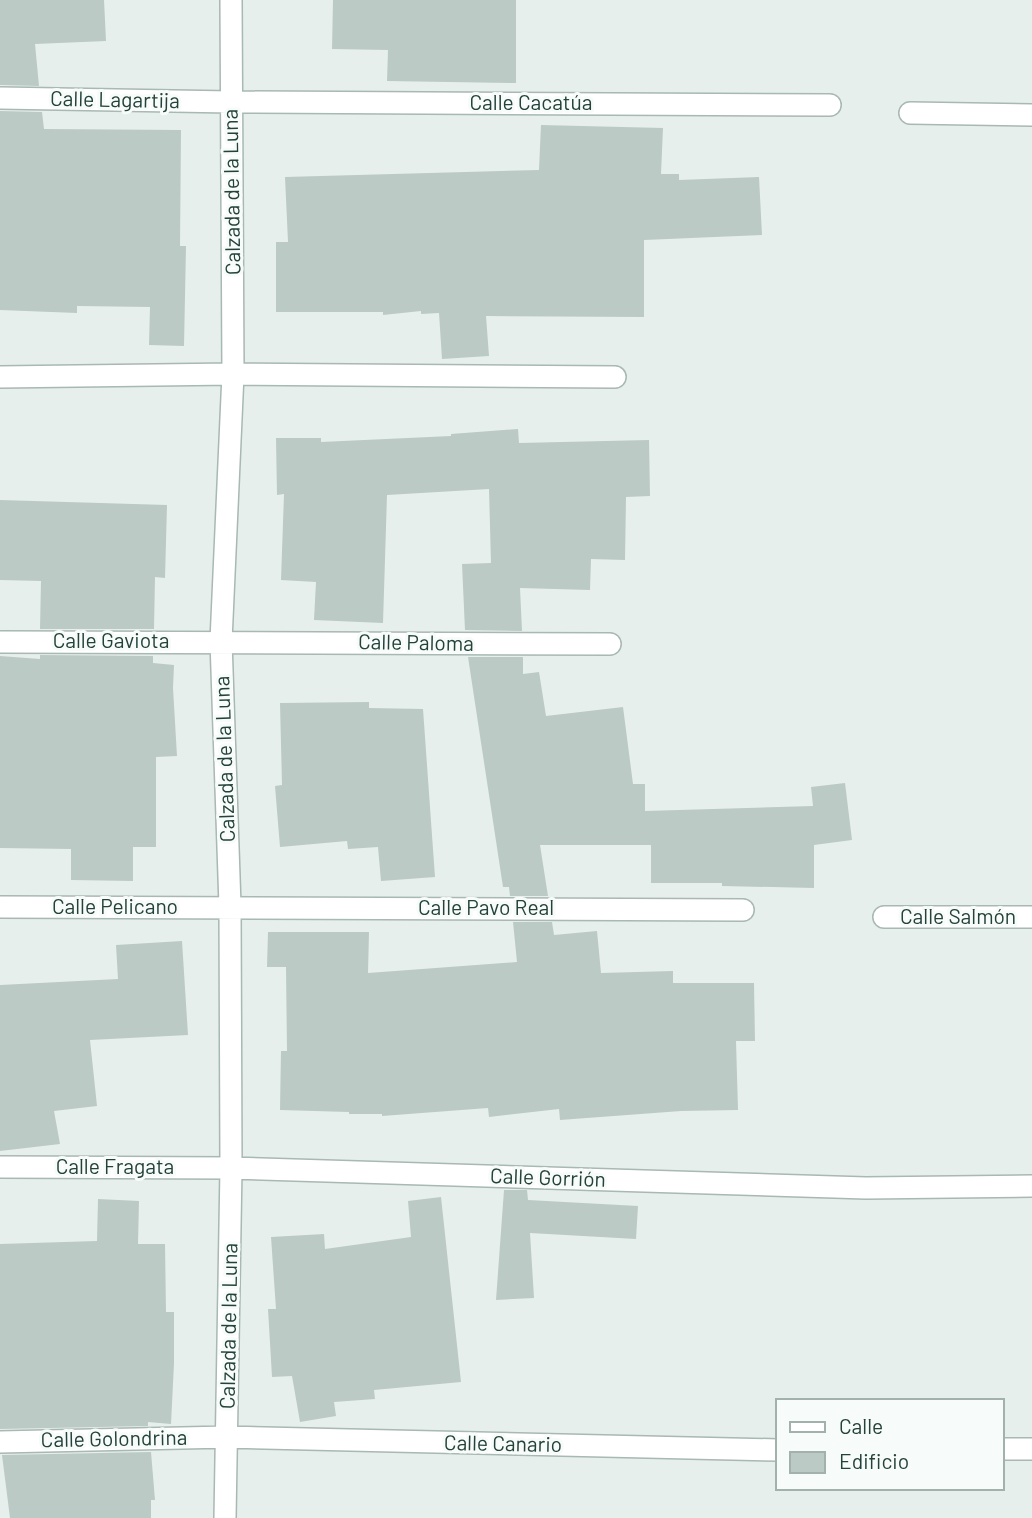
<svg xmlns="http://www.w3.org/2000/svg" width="1032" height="1518" viewBox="0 0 1032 1518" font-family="Barlow,sans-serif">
<rect width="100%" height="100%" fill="#e6efeb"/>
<path fill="#bbcac4" d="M0,0H104L106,41L35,44L39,86L0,85Z
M333,0H516V83L387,81L388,50L332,49Z
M0,111L42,112L44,129L181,130L180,246H186L184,346L149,345L150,307L77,306V313L0,310Z
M541,125L663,128L661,174H679V180L759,177L762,235L644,240V317L486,316L489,356L442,359L439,313L421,314V311L383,315V312H276V242H288L285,177L539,170Z
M518,429L519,443L649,440L650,496L626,497L625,560L591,559L590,590L520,588L522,631L465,630L462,564L491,563L489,489L387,495L383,623L314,620L316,582L281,580L284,494L277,495L276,438H321V442L451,436V434Z
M0,500L167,505L165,578L155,577L154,629H40L41,581L0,580Z
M40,655L153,656V663L174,665L173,688L177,756L156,757V847H133V881L71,880V849L0,848V656L40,659Z
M468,657H523V674L539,672L546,716L623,707L633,784H645V811L813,806L811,787L845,783L852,840L814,845V888L722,886V883H651V845H540L548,896H510L509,887H503Z
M369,702V708L423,709L435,877L381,881L378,847L348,849L347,841L280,847L275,786L282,785L280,703Z
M513,922H552L554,935L597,931L601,973L673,971V983H754L755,1041H736L738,1110L681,1111L560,1120L559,1109L489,1117L488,1108L382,1116V1114H349V1112L280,1110L281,1051H287L286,967H267L268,932H369L368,973L517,962Z
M182,941L188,1035L90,1040L97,1106L54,1111L60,1144L0,1151V985L118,979L116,945Z
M504,1190H527L528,1200L638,1206L636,1239L530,1233L534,1298L496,1300Z
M441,1197L461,1382L374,1390L375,1399L334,1402L336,1416L300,1422L292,1376L272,1377L268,1309H276L271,1237L324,1234L325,1249L411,1237L408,1201Z
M98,1199L139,1201L138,1244H165L166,1312H174V1363L171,1424L148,1422V1426L0,1429V1244L97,1241Z
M151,1452L155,1500H151V1518H10L2,1455Z"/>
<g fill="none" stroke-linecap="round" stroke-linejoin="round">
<defs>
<path id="minor" d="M0,98L231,102L830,105
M910,113L1032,115
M0,377L233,374L615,377
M0,642L610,644
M0,907L743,910
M884,917H1032
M0,1167L231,1168L866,1188L1032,1186
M0,1442L227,1437L778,1450
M1002,1449H1032
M225,1518L231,1168L230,906L221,641L233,374L231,0"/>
</defs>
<use href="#minor" stroke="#a8b8b2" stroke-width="24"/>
<use href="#minor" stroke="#fff" stroke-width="21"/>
</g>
<g text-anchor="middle" stroke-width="6" stroke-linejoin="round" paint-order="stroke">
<g font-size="21" fill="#24423a" stroke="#f7fbf9">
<text transform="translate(115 100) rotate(1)" y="7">Calle Lagartija</text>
<text x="531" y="110">Calle Cacatúa</text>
<text transform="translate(232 192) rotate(-91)" y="7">Calzada de la Luna</text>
<text x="111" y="648">Calle Gaviota</text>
<text transform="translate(416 643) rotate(1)" y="7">Calle Paloma</text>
<text transform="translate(225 759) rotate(-92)" y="7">Calzada de la Luna</text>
<text x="115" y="914">Calle Pelicano</text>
<text x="486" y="915">Calle Pavo Real</text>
<text x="958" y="924">Calle Salmón</text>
<text x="115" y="1174">Calle Fragata</text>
<text transform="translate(548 1178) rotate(2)" y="7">Calle Gorrión</text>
<text transform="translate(229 1326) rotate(-89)" y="7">Calzada de la Luna</text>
<text transform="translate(114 1439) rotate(-1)" y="7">Calle Golondrina</text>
<text transform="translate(503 1444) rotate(1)" y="7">Calle Canario</text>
</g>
</g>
<rect x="776" y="1399" width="228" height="91" fill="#f7fbf9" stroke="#a3b1ad" stroke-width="2"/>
<rect x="790" y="1422" width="35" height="10" fill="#ffffff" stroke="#a3b1ad" stroke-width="2"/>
<text x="839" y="1434" font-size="21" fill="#24423a">Calle</text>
<rect x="790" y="1452" width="35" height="21" fill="#bbcac4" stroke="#a3b1ad" stroke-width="2"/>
<text x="839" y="1469" font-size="21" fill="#24423a">Edificio</text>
</svg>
